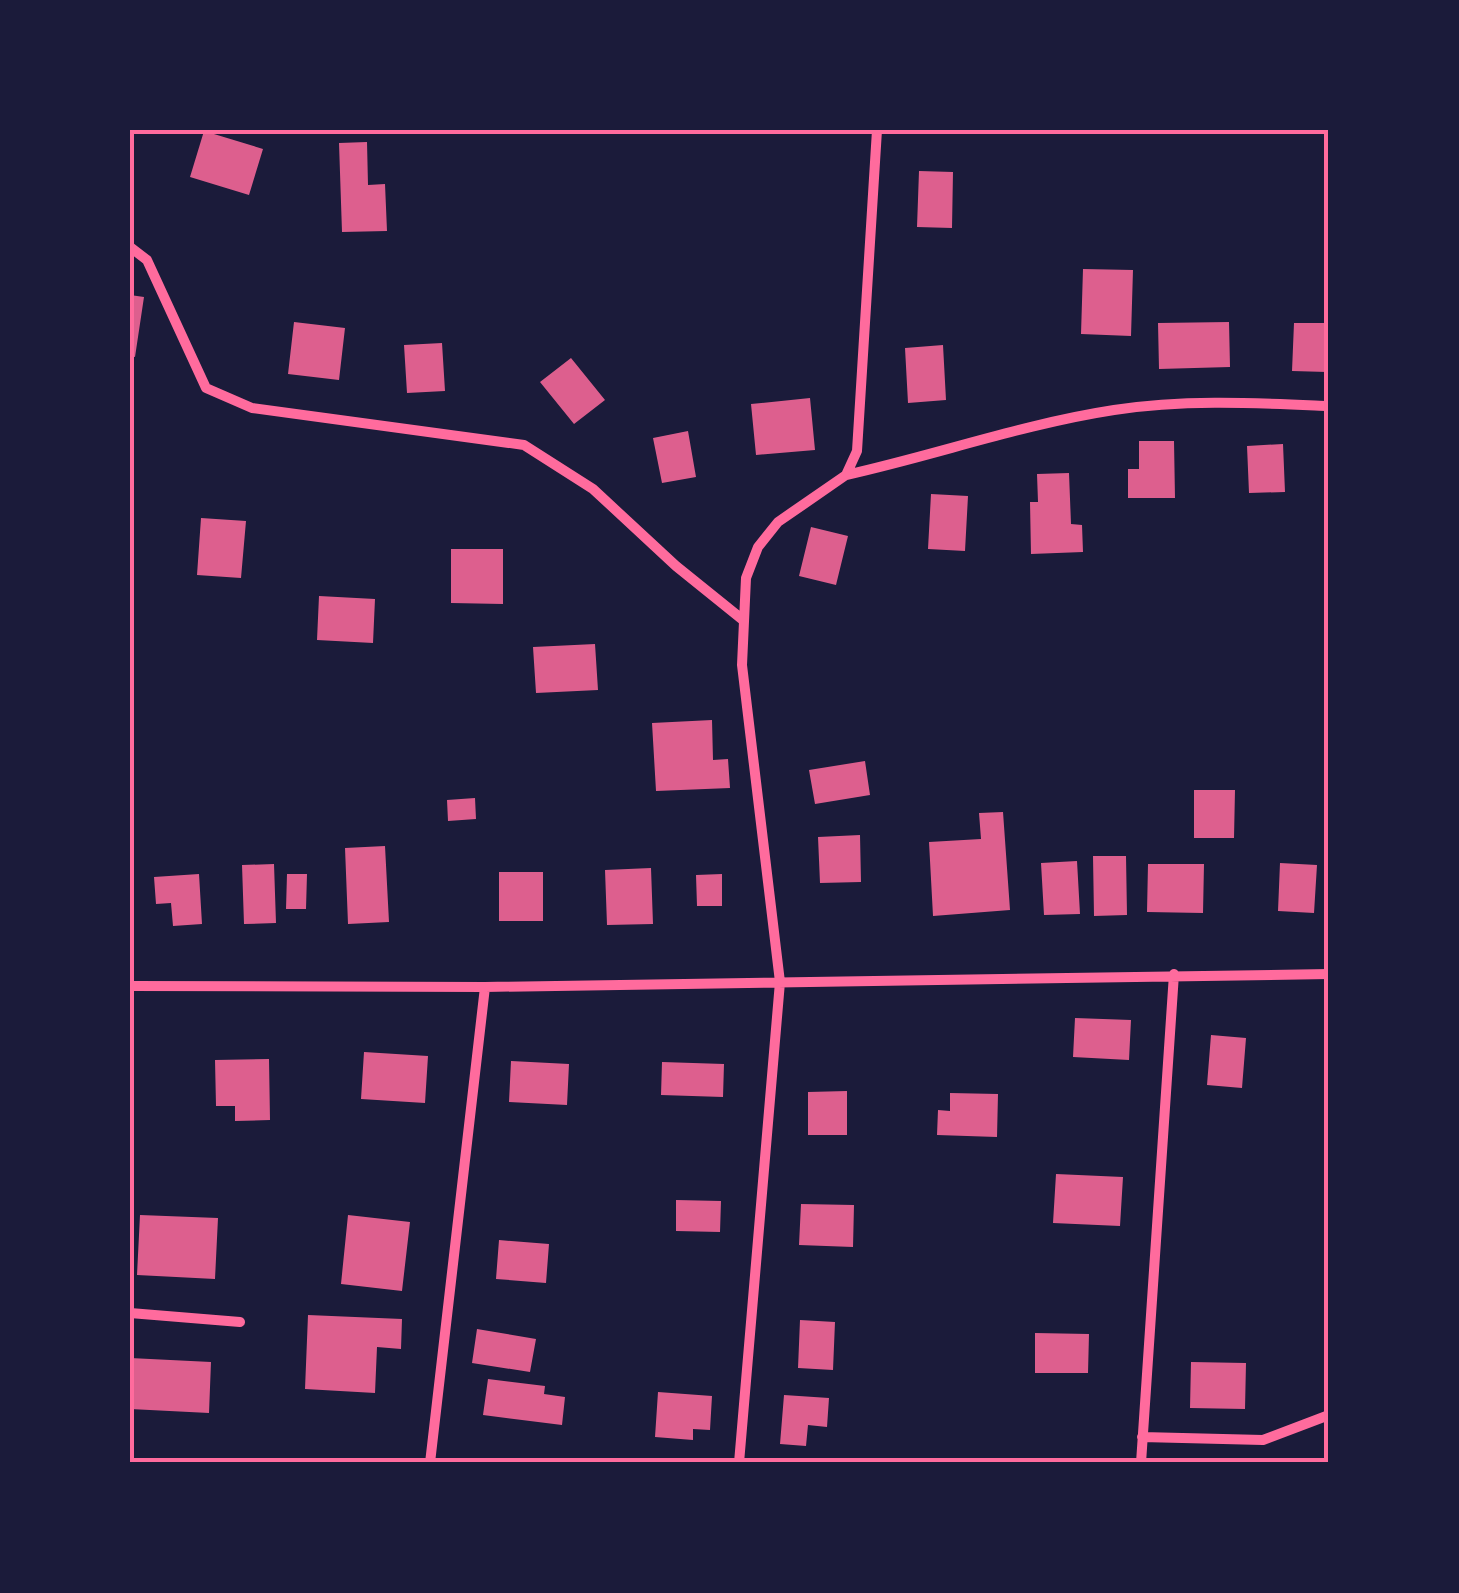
<svg xmlns="http://www.w3.org/2000/svg" width="1459" height="1593" viewBox="0 0 1459 1593" font-family="'Sofia Sans Condensed',sans-serif">
<rect width="100%" height="100%" fill="#1b1b3a"/>
<path fill="#dd5f8e" d="M204,131L263,149L249,195L190,177Z
M367,142L368,185L385,184L387,231L342,232L339,143Z
M919,171L953,172L952,228L917,227Z
M1083,269L1133,270L1131,336L1081,334Z
M130,295L144,297L135,357L130,356Z
M294,322L345,328L339,380L288,374Z
M1229,322L1230,367L1159,369L1158,323Z
M1294,323H1329L1327,372L1292,371Z
M442,343L445,391L407,393L404,345Z
M943,345L946,400L908,403L905,348Z
M571,358L605,400L574,424L540,382Z
M810,398L815,450L756,455L751,404Z
M688,431L696,477L662,483L653,438Z
M1139,441H1174L1175,498H1128V469H1139Z
M1283,444L1285,492L1249,493L1247,446Z
M1069,473L1071,524L1082,525L1083,552L1031,554L1030,502H1038L1037,474Z
M931,494L968,496L965,551L928,549Z
M201,518L246,521L241,578L197,575Z
M811,527L848,536L836,585L799,576Z
M451,549H503V604L451,603Z
M319,596L375,599L373,643L317,640Z
M595,644L598,690L536,693L533,647Z
M712,720L713,760L728,759L730,788L656,791L652,723Z
M865,761L870,795L815,804L809,770Z
M1194,790H1235L1234,838H1194Z
M475,798L476,819L448,821L447,800Z
M1003,812L1010,910L933,916L929,842L981,839L979,813Z
M860,835L861,882L820,883L818,837Z
M385,846L389,922L348,924L345,848Z
M1093,856H1126L1127,915L1094,916Z
M1077,861L1080,914L1044,915L1041,863Z
M1280,863L1317,865L1314,913L1278,911Z
M274,864L276,923L244,924L242,865Z
M1148,864H1204L1203,913L1147,912Z
M651,868L653,924L607,925L605,870Z
M499,872H543V921H499Z
M199,874L202,924L173,926L171,903L156,904L154,877Z
M287,874H307L306,909H286Z
M722,874V906H697L696,875Z
M1075,1018L1131,1020L1129,1060L1073,1057Z
M1211,1035L1246,1038L1242,1088L1207,1085Z
M364,1052L428,1056L425,1103L361,1099Z
M269,1059L270,1120L235,1121V1106H216L215,1060Z
M511,1061L569,1064L567,1105L509,1102Z
M662,1062L724,1064L723,1097L661,1095Z
M847,1091V1135H808V1092Z
M950,1093L998,1094L997,1137L937,1135L938,1110L950,1111Z
M1056,1174L1123,1177L1120,1226L1053,1223Z
M676,1200L721,1201L720,1232L676,1231Z
M801,1204L854,1205L853,1247L799,1245Z
M140,1215L218,1218L215,1279L137,1275Z
M348,1215L410,1222L402,1291L341,1284Z
M499,1240L549,1244L546,1283L496,1279Z
M308,1315L402,1319L401,1349L377,1347L375,1393L305,1389Z
M800,1320L835,1322L833,1370L798,1368Z
M477,1329L536,1339L530,1372L472,1363Z
M1035,1333L1089,1334L1088,1373H1035Z
M130,1358L211,1362L209,1413L130,1409Z
M1191,1362L1246,1363L1245,1409L1190,1408Z
M488,1379L545,1386L544,1394L565,1397L562,1425L483,1415Z
M658,1392L712,1396L710,1430L693,1429V1440L655,1437Z
M784,1395L829,1398L827,1427L808,1425L806,1446L780,1444Z"/>
<g fill="none" stroke-linecap="round" stroke-linejoin="round">
<path stroke="#ff6b9d" stroke-width="10" d="M130,247L147,260L206,388L252,408L524,445L593,489L676,566L743,620
M846,475C936,455 1023,424 1114,410C1186,399 1257,403 1329,406
M130,986L485,987L1329,974
M130,1313L240,1322
M1142,1437L1263,1440L1329,1415
M430,1463L485,987
M739,1463L780,982L742,665L746,578L758,547L778,522L846,475L857,451L877,130
M1141,1463L1174,974"/>
</g>
<rect width="1459" height="1593" fill="none" stroke="#1b1b3a" stroke-width="265"/>
<rect x="132" y="132" width="1194" height="1328" fill="none" stroke="#ff6b9d" stroke-width="4"/>
</svg>
